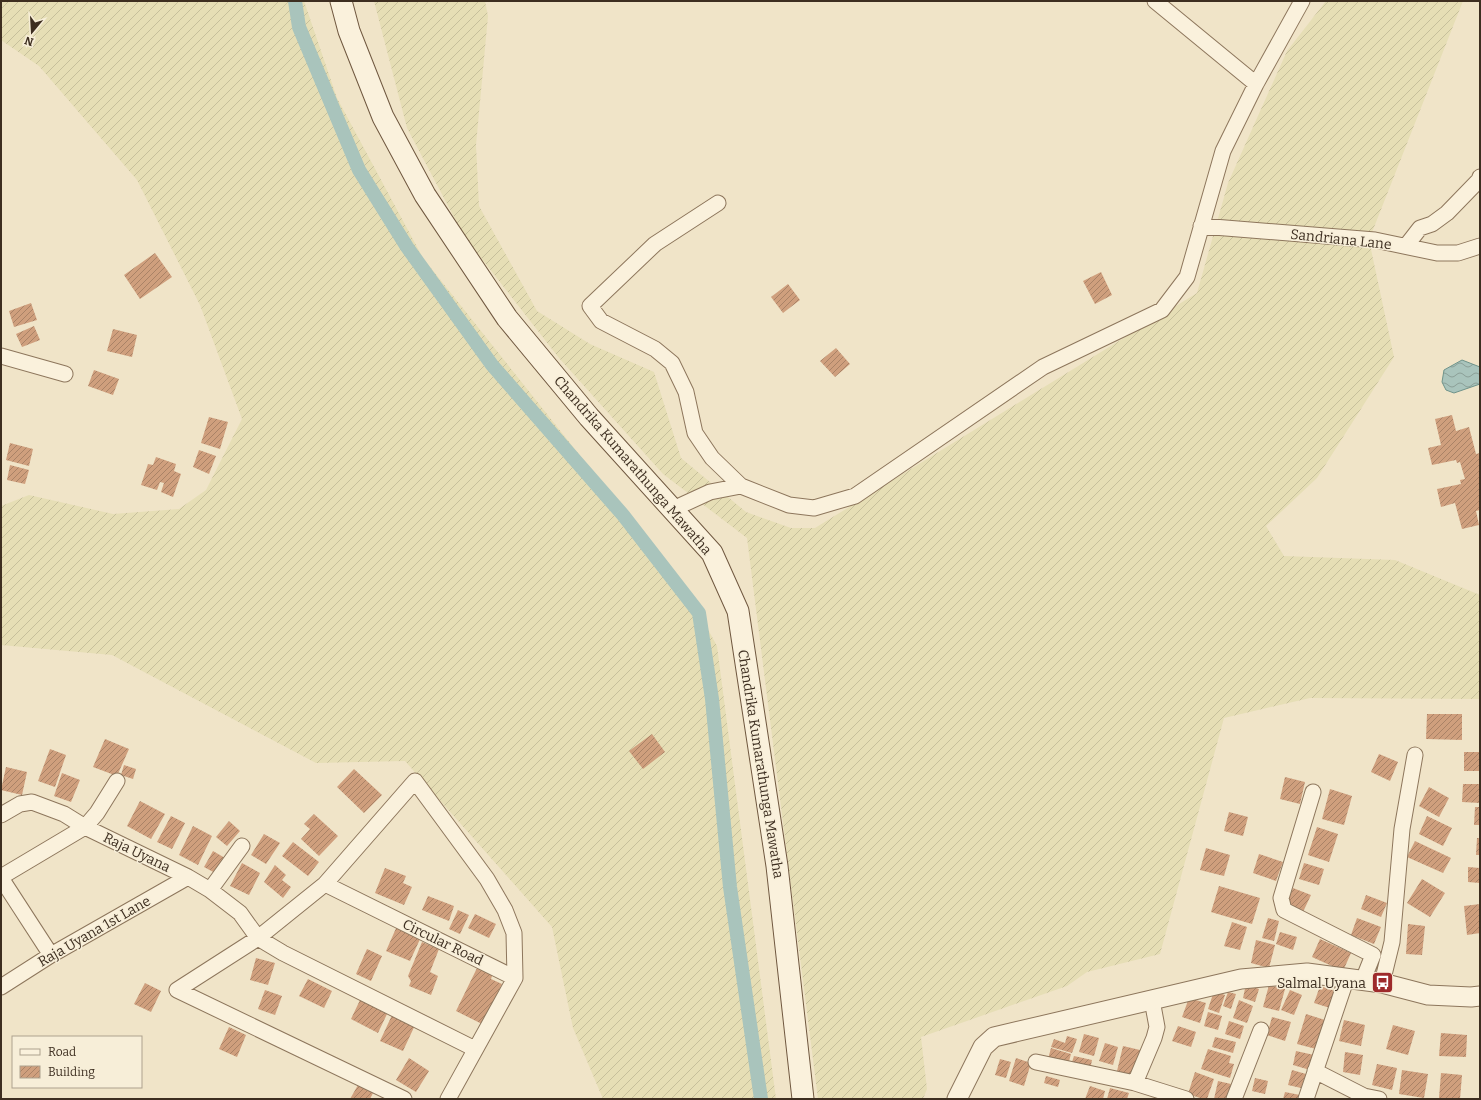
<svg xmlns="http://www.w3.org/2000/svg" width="1481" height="1100" viewBox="0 0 1481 1100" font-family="Bitter,serif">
<defs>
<pattern id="farmland-furrows" width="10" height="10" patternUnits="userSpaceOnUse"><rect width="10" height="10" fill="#e6deb5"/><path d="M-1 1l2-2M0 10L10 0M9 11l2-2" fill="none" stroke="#c6bf9b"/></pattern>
<pattern id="water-waves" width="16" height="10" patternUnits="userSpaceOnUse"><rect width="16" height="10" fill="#a9c4bc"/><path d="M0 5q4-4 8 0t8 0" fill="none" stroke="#8ba098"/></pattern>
<pattern id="building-hatch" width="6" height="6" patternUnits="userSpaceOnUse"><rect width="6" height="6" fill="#cf9f7d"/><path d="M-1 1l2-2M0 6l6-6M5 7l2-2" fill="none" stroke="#a98266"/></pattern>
</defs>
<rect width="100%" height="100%" fill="#f0e4c8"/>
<path fill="url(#farmland-furrows)" d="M1,1H304L337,98L423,258L686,589L717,646L776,1099H603L573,1028L552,927L405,761L316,763L112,655L1,645V506L29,495L113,514L179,509L206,490L242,419L200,305L137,180L39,66L1,40Z
M374,1H485L488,16L476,145L479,206L537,311L590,344L654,372L681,458L746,512L791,528H815L1197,293L1228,183L1287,51L1326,1H1463L1369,240L1394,357L1317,478L1266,526L1284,556L1395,560L1480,595V699L1310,698L1224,718L1160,954L1087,972L1067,986L921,1037L927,1089L923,1099H818L747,538L663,474L559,358L464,236L407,128Z"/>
<path fill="url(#water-waves)" stroke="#6f938a" d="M1462,360L1480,367V384L1454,393L1446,390L1442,382L1444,370Z"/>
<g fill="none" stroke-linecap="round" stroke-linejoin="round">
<path stroke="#a9c4bc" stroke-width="14" d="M295,1L299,27L359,170L407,247L492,365L623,515L699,613L712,699L730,887L761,1099"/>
</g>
<path fill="url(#building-hatch)" d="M155,253L172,277L140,299L124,275Z
M1101,272L1112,295L1095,304L1083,281Z
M788,284L800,300L783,313L771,297Z
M31,303L37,320L14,327L9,311Z
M34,326L40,340L22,347L16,334Z
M113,329L137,335L132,357L107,351Z
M836,348L850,364L835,377L820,361Z
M94,370L119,379L113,395L88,386Z
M1452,415L1456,431L1469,427L1476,454L1480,453V510L1476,511L1479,525L1462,529L1455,503L1441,507L1437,489L1461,484L1460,480L1465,479L1460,462L1457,463L1456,460L1432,465L1428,448L1441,445L1435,419Z
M209,417L228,422L220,449L201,443Z
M10,443L33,449L29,466L6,460Z
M199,450L216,456L209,474L193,467Z
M156,457L176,464L174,471L181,474L173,497L161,492L164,483L160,482L157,490L141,485L148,464L153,465Z
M10,465L29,470L25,484L7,480Z
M1427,714H1462V740L1426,739Z
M652,734L665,752L643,769L629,751Z
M105,739L129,749L117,776L93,767Z
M50,749L66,755L55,787L38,781Z
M1464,752H1480V771H1464Z
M1379,754L1398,762L1390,781L1371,772Z
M124,765L136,769L133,779L121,775Z
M6,767L27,772L22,795L1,790Z
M354,769L382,795L364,813L337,787Z
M62,773L80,780L71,802L54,796Z
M1285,777L1305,782L1300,804L1280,799Z
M1463,784H1480V803L1462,802Z
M1429,787L1449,798L1439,817L1419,806Z
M1330,789L1352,796L1344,825L1322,819Z
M140,801L165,814L151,839L127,826Z
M1475,807H1480V825H1474Z
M1229,812L1248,817L1243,836L1224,831Z
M314,814L338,836L319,856L301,839L310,829L304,824Z
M171,816L185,823L172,849L157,842Z
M1427,816L1452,828L1443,846L1419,834Z
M229,821L240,831L227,846L216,837Z
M193,826L212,836L198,865L179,855Z
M1317,827L1338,834L1329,862L1308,855Z
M264,834L280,843L266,864L251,855Z
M1477,838H1480V855H1476Z
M1415,841L1451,858L1443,873L1407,857Z
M293,842L319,862L308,876L282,856Z
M1206,848L1230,855L1224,876L1200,870Z
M213,851L225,858L217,874L204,867Z
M1259,854L1283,862L1276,881L1253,873Z
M242,863L260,873L249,895L230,886Z
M1304,863L1324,869L1319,885L1299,879Z
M275,865L286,875L282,880L291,887L283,898L264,882Z
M1468,867L1480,868V883L1468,882Z
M385,868L406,876L403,883L412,887L404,905L375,893Z
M1422,879L1445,893L1430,917L1407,903Z
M1219,886L1260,898L1252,924L1211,912Z
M1293,888L1311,895L1303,912L1286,905Z
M1366,895L1387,903L1381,917L1361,909Z
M428,896L454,906L449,921L422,910Z
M1480,904V933L1467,935L1464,906Z
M458,910L469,915L460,934L449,929Z
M475,914L496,924L489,938L468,928Z
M1268,918L1279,921L1274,941L1262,938Z
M1357,918L1381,927L1374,944L1351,935Z
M1232,922L1247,927L1240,950L1224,946Z
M1408,924L1425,926L1422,955L1406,954Z
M397,926L421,937L410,961L386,951Z
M1280,932L1297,937L1293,950L1276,944Z
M1320,939L1351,953L1343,971L1312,957Z
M1256,940L1275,945L1269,968L1251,963Z
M422,942L439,949L430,972L438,976L431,995L409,986L411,981L408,976Z
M367,949L382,956L371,981L356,974Z
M256,958L275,963L268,985L250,980Z
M478,966L493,973L491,979L502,984L482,1024L456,1011Z
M308,979L332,991L324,1008L299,996Z
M145,983L161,991L151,1012L134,1004Z
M1246,984L1259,989L1255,1002L1243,998Z
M1269,985L1285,989L1279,1011L1263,1007Z
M1320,986L1335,991L1330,1008L1314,1003Z
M265,990L282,996L275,1015L258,1009Z
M1290,990L1302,995L1294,1015L1281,1010Z
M1214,991L1225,995L1219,1013L1208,1009Z
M1228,992L1236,994L1231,1009L1223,1006Z
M1189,998L1206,1003L1200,1023L1182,1017Z
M360,1000L387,1014L378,1033L351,1019Z
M1239,1000L1253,1006L1247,1023L1233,1018Z
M1208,1012L1222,1016L1218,1030L1204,1026Z
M393,1013L416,1023L403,1051L380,1041Z
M1306,1014L1325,1020L1316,1049L1297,1044Z
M1272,1017L1291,1022L1285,1041L1267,1035Z
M1344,1020L1365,1025L1361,1046L1339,1041Z
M1229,1021L1244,1026L1240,1039L1225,1034Z
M1393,1025L1415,1031L1408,1055L1386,1049Z
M1178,1026L1196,1032L1191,1047L1172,1041Z
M229,1027L246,1035L237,1057L219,1049Z
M1441,1033L1467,1035L1466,1057L1439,1056Z
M1084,1034L1099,1038L1094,1056L1079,1052Z
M1067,1036L1077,1039L1072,1053L1051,1047L1054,1039L1065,1043Z
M1215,1037L1236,1042L1233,1053L1212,1047Z
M1105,1043L1118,1047L1113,1065L1099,1061Z
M1123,1046L1140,1050L1134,1075L1117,1071Z
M1051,1048L1071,1054L1068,1065L1048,1059Z
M1208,1049L1231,1056L1229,1063L1234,1064L1230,1078L1201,1069Z
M1296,1051L1314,1055L1310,1070L1293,1065Z
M1345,1052L1363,1055L1360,1075L1343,1072Z
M1074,1056L1092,1060L1090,1070L1071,1065Z
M409,1058L429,1071L416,1092L396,1080Z
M1016,1058L1031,1063L1024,1086L1009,1081Z
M1000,1059L1011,1062L1006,1078L995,1075Z
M1377,1064L1397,1068L1392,1090L1372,1085Z
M1292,1070L1306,1074L1301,1088L1288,1085Z
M1402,1070L1428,1074L1424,1098L1399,1094Z
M1195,1072L1214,1079L1207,1099H1203L1188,1094Z
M1441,1073L1462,1075L1460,1099L1439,1098Z
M1046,1076L1060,1080L1058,1087L1044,1083Z
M1255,1078L1268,1081L1265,1094L1252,1091Z
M1218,1081L1231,1084L1227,1099H1214Z
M358,1085L373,1093L370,1099H350Z
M1090,1086L1105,1091L1103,1099H1085Z
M1110,1088L1129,1093L1127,1099H1107Z
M1285,1092L1300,1095L1299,1099H1283Z"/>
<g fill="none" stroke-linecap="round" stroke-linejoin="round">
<defs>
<path id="minor" d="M1155,1L1256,84
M718,203L655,244L590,306L601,321L655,349L672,363L686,392L695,433L712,458L741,486L789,505L814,508L855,496L1043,367L1162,310L1187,277L1223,151L1256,84L1302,1
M1201,226L1375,240L1437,253H1458L1480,246
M1406,246L1420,228L1432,224L1447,213L1479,180L1480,177
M1,356L65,374
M673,509L710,492L741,486
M1313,792L1281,898L1284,910L1373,955L1363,980
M1,815L20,804L32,802L64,814L85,827L188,877L210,890L240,913L258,938L325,884L515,978L448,1099
M1,877L85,827L97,813L117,781
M1,878L51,955
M325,884L415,781L487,879L505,910L514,933L515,978
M210,890L242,846
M1382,983L1392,942L1402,829L1415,755
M1,987L51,955L188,877
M1036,1062L1135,1083L1186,1099
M1315,1071L1364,1096L1379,1099
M1135,1083L1154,1038L1157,1027L1152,1000
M404,1099L177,990L258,938L283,953L475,1049
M1234,1099L1261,1030
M1306,1099L1347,977"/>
<path id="tertiary" d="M957,1099L983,1047L994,1037L1241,979L1307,973L1382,983L1428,995L1471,997L1480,996"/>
<path id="secondary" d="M341,1L349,31L383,117L425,195L507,318L589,417L712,553L738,611L777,866L803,1099"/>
</defs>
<use href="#minor" stroke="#8d765c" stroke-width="17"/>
<use href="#tertiary" stroke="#8d765c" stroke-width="21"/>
<use href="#secondary" stroke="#6f573f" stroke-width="23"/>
<use href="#minor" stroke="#faf1dc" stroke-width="15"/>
<use href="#tertiary" stroke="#faf1dc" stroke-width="19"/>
<use href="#secondary" stroke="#faf1dc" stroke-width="21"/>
</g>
<defs>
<symbol id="bus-square" viewBox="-11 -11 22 22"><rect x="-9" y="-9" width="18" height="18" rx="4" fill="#9e2a2b" stroke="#f7eed8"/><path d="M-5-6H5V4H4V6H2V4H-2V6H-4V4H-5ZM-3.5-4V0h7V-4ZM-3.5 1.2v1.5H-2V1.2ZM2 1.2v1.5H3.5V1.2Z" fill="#fff"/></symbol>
</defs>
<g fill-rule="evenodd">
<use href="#bus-square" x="1370" y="970" width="25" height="25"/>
</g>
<g text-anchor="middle" stroke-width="3" stroke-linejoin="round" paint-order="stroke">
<g font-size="14" fill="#3d2e20" stroke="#f7eed8">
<text transform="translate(1341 239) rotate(6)" y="5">Sandriana Lane</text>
<text transform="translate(633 465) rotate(49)" y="5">Chandrika Kumarathunga Mawatha</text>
<text transform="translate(761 764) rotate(81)" y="5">Chandrika Kumarathunga Mawatha</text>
<text transform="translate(137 852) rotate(26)" y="5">Raja Uyana</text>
<text transform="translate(94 931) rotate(-30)" y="5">Raja Uyana 1st Lane</text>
<text transform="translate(443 942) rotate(26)" y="5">Circular Road</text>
</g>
<g font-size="14" fill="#3d2e20" stroke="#f7eed8" text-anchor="end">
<text x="1366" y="988">Salmal Uyana</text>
</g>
</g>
<rect width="1481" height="1100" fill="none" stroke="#3d2e20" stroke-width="4"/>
<rect x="12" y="1036" width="130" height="52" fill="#f7eed8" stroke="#ada18e"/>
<rect x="20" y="1049" width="20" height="6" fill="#faf1dc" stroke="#ada18e"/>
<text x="48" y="1056" font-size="12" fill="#3d2e20">Road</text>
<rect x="20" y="1066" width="20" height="12" fill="url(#building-hatch)" stroke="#ada18e"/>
<text x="48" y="1076" font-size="12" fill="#3d2e20">Building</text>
<g transform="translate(32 32) rotate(198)" stroke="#f7eed8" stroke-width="3" paint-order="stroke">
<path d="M0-3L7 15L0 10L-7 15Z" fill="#3d2e20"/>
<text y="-6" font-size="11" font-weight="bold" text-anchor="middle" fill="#3d2e20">N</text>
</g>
</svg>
